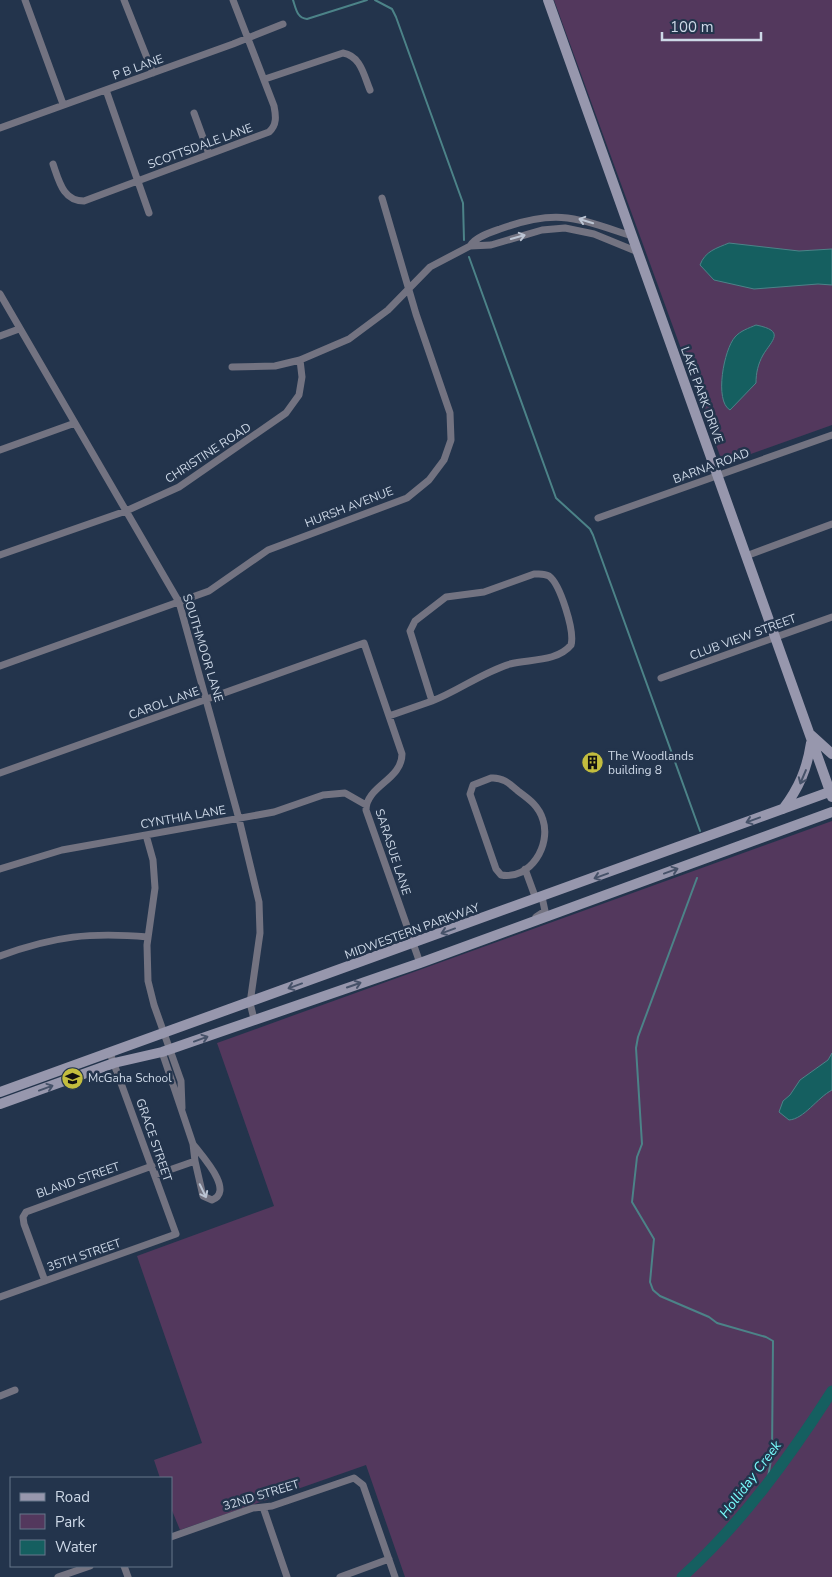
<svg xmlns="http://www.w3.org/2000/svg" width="832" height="1577" viewBox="0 0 832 1577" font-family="'Nunito Sans',sans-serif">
<rect width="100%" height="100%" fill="#23344c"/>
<path fill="#53385d" d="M554,0H832V425L723,464Z
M832,821V1577H405L366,1465L180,1530L171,1508V1478H160L154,1460L202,1443L137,1256L274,1206L217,1043Z"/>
<path fill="#155f60" stroke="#4c8388" d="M729,243L799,251L832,249V285L818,284L754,289L714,280L700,265C705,251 717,248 729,243Z
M756,325C786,331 772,340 763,355C758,364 756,373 756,383L730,410C714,401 724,349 735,337C740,331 749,328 756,325Z
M832,1053V1090C817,1098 804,1119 789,1120L779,1112L783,1101L790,1095L800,1080L828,1060Z"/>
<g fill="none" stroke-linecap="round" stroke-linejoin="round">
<path stroke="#4c8388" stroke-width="2" d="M293,0C296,9 297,18 307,19L367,0
M375,0L392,9L396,17L463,203L464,240
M469,257L556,498L590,529L593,535L700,831
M697,878L638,1037L636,1048L642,1144L637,1157L632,1202L654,1239L650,1282L653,1290L660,1296L709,1317L717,1323L766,1337L773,1341L772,1454L767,1483"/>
<path stroke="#155f60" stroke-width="11" d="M682,1577C741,1524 789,1458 832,1391"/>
<path stroke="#737381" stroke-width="7" d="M25,0L63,104
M124,0L153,73
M265,79L343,53C361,56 364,76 370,90
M106,90L149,213
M194,113L209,154
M0,128L233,44L283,24
M53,164C59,181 63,201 84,201L269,132C277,125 276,116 274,106L233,0
M470,246C475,237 491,232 500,229C558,208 576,218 632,236
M0,294L179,602L239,819L259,902L260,933L250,1003L254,1019
M0,336L19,329
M232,367L275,366L300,360L349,339L388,310L430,267L470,246L491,245L542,230L565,228L594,234L638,252
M0,450L75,423
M598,518L832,435
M0,555L126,511L179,487L286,413L299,395L302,377L300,360
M746,556L832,524
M534,574C539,574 544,573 549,576C560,584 575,631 571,645C557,662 529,659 510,664C483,672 458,691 432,701L410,631L415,621L446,597L484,592Z
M0,666L209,591L268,550L407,498L429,480L444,460L451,440L450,413L416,314L382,198
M661,678L832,617
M389,716L432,701
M0,773L364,643L402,754C402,780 366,786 366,810L420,963
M491,778C503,777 510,784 518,791C529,799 539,806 543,820C551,845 531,880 501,875L496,869L470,794L473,785Z
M146,835L153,860L155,888L147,945L148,981L154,1005L181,1081L182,1108
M0,869L62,850L274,812L323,795L345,793L366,805
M525,869L536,899
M536,917L545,911L542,897
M0,956C54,936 91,932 148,937
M162,1052L193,1144L195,1161L203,1196L212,1200C235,1191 202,1156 193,1144
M155,1175L195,1161
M45,1281L24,1224L23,1217L26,1212L152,1166
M0,1297L176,1234L110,1053
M0,1396L15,1390
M263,1507L287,1577
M171,1537L253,1508L272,1506L354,1478L363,1485L395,1577
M124,1566L128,1577
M58,1577L90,1566
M340,1577L389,1559"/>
<path stroke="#9797ad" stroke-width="10" d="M548,0L832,797
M811,735L832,754
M783,809C799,788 807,769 811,743
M0,1092L832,791
M0,1104L114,1063L162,1052L420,963L832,812"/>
</g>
<defs><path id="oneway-shaft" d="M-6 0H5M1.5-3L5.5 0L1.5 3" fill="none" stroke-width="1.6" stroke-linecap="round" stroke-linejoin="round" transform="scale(1.25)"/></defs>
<g stroke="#bbc4d3">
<use href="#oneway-shaft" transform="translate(586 221) rotate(-163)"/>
<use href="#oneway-shaft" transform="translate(518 237) rotate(-16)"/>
<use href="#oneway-shaft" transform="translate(203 1191) rotate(64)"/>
</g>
<g stroke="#465269">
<use href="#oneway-shaft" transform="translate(803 777) rotate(113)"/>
<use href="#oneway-shaft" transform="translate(753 820) rotate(160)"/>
<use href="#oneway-shaft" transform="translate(671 871) rotate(-20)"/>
<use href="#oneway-shaft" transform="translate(601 876) rotate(160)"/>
<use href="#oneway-shaft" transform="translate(448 931) rotate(160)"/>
<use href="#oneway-shaft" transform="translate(354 985) rotate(-19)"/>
<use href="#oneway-shaft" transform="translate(295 986) rotate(160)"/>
<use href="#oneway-shaft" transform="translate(201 1039) rotate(-20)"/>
<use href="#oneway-shaft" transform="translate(46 1088) rotate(-20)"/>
</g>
<defs>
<symbol id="building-disc" viewBox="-11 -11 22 22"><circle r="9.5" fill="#c3bd3e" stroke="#23344c"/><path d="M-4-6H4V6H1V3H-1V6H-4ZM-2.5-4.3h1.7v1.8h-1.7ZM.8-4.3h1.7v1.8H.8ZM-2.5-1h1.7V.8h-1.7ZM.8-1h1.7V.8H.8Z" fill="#111"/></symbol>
<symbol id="school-disc" viewBox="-11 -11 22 22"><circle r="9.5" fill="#c3bd3e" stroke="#23344c"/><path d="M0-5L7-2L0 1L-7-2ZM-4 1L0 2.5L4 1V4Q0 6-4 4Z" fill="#111"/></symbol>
</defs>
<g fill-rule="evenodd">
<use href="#building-disc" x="580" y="750" width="25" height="25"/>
<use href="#school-disc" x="60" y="1066" width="25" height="25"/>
</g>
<g text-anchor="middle" stroke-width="5" stroke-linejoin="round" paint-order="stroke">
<g font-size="12" fill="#cdd8e7" stroke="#23344c">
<text transform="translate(138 67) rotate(-20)" y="4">P B LANE</text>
<text transform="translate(200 146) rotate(-20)" y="4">SCOTTSDALE LANE</text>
<text transform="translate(702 395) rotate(70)" y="4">LAKE PARK DRIVE</text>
<text transform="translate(208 453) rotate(-33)" y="4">CHRISTINE ROAD</text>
<text transform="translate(711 466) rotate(-20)" y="4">BARNA ROAD</text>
<text transform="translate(349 507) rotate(-21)" y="4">HURSH AVENUE</text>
<text transform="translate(743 637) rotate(-20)" y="4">CLUB VIEW STREET</text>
<text transform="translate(203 648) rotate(73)" y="4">SOUTHMOOR LANE</text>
<text transform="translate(164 703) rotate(-20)" y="4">CAROL LANE</text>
<text transform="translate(183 817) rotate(-10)" y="4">CYNTHIA LANE</text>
<text transform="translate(393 852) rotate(72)" y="4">SARASUE LANE</text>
<text transform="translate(412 931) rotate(-20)" y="4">MIDWESTERN PARKWAY</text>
<text transform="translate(154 1140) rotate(71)" y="4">GRACE STREET</text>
<text transform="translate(78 1180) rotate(-19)" y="4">BLAND STREET</text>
<text transform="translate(84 1255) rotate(-19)" y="4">35TH STREET</text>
<text transform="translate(261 1495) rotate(-17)" y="4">32ND STREET</text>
</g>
<g font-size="12" fill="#cdd8e7" stroke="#23344c" text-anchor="start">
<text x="608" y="760">The Woodlands<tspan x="608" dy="14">building 8</tspan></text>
<text x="88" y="1082">McGaha School</text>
</g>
<g font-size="14" font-style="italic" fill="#78fbfc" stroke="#23344c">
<text transform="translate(750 1479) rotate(-53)" y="5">Holliday Creek</text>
</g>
</g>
<rect x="10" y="1477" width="162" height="90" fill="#23344c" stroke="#67768a"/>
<rect x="20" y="1493" width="25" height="8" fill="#9797ad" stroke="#67768a"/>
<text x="55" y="1502" font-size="15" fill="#cdd8e7">Road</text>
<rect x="20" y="1514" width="25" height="15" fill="#53385d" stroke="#67768a"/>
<text x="55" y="1527" font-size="15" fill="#cdd8e7">Park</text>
<rect x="20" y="1540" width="25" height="15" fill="#155f60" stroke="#67768a"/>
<text x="55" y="1552" font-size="15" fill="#cdd8e7">Water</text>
<path d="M662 32v8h99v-8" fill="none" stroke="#cdd8e7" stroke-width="2.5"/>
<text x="670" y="32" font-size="15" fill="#cdd8e7" stroke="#23344c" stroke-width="4" paint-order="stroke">100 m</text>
</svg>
